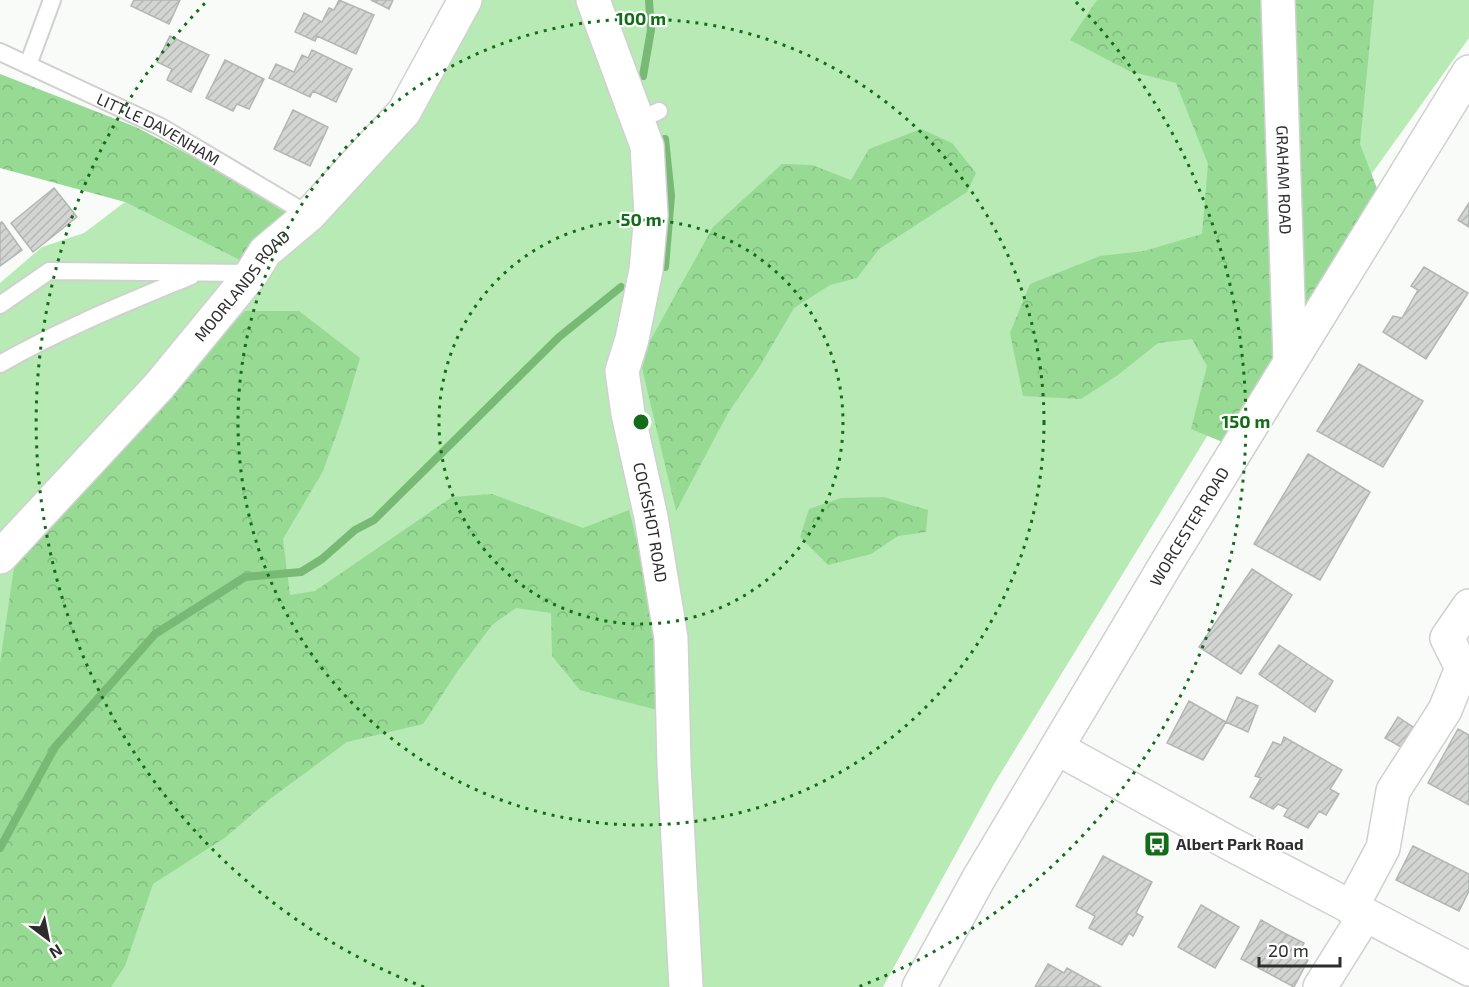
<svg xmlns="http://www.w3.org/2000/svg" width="1469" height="987" viewBox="0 0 1469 987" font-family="'Exo 2',sans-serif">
<defs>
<pattern id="forest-crowns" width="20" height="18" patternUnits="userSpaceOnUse" patternTransform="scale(1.5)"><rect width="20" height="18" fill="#97da94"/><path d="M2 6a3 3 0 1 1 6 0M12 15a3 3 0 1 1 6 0" fill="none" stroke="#82bb80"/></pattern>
<pattern id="building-hatch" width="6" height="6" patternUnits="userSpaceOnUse" patternTransform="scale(1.5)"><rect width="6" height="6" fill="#d2d5d2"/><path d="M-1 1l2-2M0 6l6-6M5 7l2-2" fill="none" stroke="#b4b7b4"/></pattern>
</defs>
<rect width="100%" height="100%" fill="#f8fbf8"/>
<path fill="#b7eab5" d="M472,0H1469V38L1345,211L994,784L883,987H0V283L42,247L84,233L125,202L245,263L273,267L331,212Z"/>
<path fill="url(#forest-crowns)" d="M1097,0H1374L1360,144L1381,199L1225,443L1191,429L1207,366L1192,339L1158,343L1118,375L1081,399L1023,396L1010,333L1030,284L1100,256L1144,251L1202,234L1208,164L1176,83L1129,71L1070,40Z
M0,74L136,127L241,182L296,217L245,263L125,202L0,168Z
M921,129L952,143L976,173L967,192L879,249L857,278L830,285L794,308L760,366L728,413L676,511L642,368L650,341L713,227L782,164L812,165L851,180L869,149Z
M245,311H299L360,358L342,419L323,471L283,539L290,595L315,591L452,497L492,494L583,528L629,510L660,632L665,712L580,690L552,656L551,613L516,608L492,625L457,672L423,724L347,742L270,799L226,837L153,884L125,966L111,987H0V663L15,561L143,419Z
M884,497L928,510L926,532L898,536L871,554L828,565L800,537L809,509L841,498Z"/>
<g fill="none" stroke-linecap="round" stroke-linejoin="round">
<path stroke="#78ba75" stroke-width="8" d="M643,76L651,30L649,0
M665,139L671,196L665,267
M0,848L55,747L155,634L245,577L301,572L322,559L355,530L374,520L559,337L621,287"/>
</g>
<path fill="url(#building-hatch)" stroke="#b3b6b3" stroke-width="1.5" d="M134,0H180L169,24L131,6Z
M339,0L374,15L356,54L317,36L315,41L295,32L304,13L322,22L329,8L334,10Z
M371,0H393L389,9Z
M170,36L209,55L191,92L167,80L172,69L157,62Z
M312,50L352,69L336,102L313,91L310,97L269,78L276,64L294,72L302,55L308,58Z
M225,60L264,79L249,109L237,104L233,111L206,98Z
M293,110L328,127L310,166L274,149Z
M54,188L77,217L33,252L11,223Z
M1469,203V227L1458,220Z
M2,222L22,250L0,266V223Z
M1424,267L1468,293L1426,359L1383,332L1393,316L1402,318L1418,290L1411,286Z
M1359,364L1423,401L1383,467L1317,431Z
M1308,454L1370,492L1320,580L1254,544Z
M1252,569L1292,595L1241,674L1199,647Z
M1279,645L1333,681L1315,712L1259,674Z
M1237,697L1258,706L1248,732L1226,722Z
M1189,701L1226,722L1203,760L1167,743Z
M1398,717L1413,727L1401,747L1385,738Z
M1458,729L1469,735V805L1428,783Z
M1284,737L1342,770L1330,789L1339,794L1326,815L1319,811L1308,828L1284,816L1288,809L1278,804L1273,809L1250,797L1261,778L1255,776L1273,742L1281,745Z
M1413,846L1469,874V891L1459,911L1396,880Z
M1103,856L1152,882L1136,913L1143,917L1133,936L1129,933L1122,945L1089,928L1095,916L1076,906Z
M1201,905L1239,927L1215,968L1178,947Z
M1261,920L1286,934L1266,972L1241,959Z
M1286,934L1304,943L1297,955L1308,960L1294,987L1266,972Z
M1048,964L1064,973L1067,968L1101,987H1035Z"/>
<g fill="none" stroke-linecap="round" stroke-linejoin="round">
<defs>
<g id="service">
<path id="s1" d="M0,52L161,127L309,215"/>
<path d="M28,65L52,0"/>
<path d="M639,120L659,111"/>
<path d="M0,305L49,271L251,273"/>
<path d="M0,364C61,329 126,303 191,276"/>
</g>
<g id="minor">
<path id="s2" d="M593,0L647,146L651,215L646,270L632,339L622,371L628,414L651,517L671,638L674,765L686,987"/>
<path id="s3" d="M0,557L159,386L252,273L265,252L309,215L404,112L465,0"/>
<path d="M1351,908L1383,848L1393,791L1445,710L1462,668L1447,638L1469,606"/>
<path d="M1320,987L1365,915"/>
</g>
<g id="tertiary">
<path id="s4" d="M1278,0L1290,360"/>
<path d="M1057,748L1229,843L1469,969"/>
</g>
<g id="trunk">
<path id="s5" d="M919,987L979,878L1166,564L1469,72"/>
</g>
</defs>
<use href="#service" stroke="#cfd1cf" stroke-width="20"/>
<use href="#minor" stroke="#cfd1cf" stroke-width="36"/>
<use href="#tertiary" stroke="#cfd1cf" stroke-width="36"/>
<use href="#trunk" stroke="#cfd1cf" stroke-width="36"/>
<use href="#service" stroke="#fff" stroke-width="16"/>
<use href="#minor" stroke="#fff" stroke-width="33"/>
<use href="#tertiary" stroke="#fff" stroke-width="33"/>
<use href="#trunk" stroke="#fff" stroke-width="33"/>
</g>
<g fill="none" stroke="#126d18" stroke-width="3" stroke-dasharray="3 6">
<circle cx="641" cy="422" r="202"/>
<circle cx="641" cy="422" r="403"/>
<path d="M424 987A605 605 0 0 1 206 2M1076 2A605 605 0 0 1 858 987"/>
</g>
<defs>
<symbol id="bus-square" viewBox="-11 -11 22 22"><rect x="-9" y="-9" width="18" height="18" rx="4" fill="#126d18" stroke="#fff"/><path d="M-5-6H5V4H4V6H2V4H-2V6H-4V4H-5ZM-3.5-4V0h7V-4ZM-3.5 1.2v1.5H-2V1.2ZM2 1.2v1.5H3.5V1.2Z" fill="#fff"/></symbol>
</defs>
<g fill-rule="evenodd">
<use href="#bus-square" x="1142" y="829" width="30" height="30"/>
</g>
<g text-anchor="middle" stroke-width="4.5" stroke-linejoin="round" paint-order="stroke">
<g font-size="16" fill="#2c2d2c" stroke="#fff">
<text dy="6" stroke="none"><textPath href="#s1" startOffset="176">LITTLE DAVENHAM</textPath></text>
<text dy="6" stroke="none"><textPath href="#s4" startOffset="180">GRAHAM ROAD</textPath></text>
<text dy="6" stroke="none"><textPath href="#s3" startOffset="364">MOORLANDS ROAD</textPath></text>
<text dy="6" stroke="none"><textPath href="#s2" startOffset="538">COCKSHOT ROAD</textPath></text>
<text dy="6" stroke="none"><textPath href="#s5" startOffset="534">WORCESTER ROAD</textPath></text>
</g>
<g font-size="16" font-weight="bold" fill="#2c2d2c" stroke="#fff" text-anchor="start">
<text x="1176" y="850">Albert Park Road</text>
</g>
</g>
<circle cx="641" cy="422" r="9" fill="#126d18" stroke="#fff" stroke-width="3"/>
<g font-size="18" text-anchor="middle" font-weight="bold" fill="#126d18" stroke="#fff" stroke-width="4.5" stroke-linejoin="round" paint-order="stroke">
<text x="641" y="25">100 m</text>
<text x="641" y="226">50 m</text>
<text x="1246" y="428">150 m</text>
</g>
<g transform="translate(48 939) rotate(148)" stroke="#ffffff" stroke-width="4.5" paint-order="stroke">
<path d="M0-4.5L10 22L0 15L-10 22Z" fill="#2c2d2c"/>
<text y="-9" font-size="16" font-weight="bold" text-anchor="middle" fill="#2c2d2c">N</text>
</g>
<path d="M1259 957v9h81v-9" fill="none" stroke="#2c2d2c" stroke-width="3"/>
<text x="1268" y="957" font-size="18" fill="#2c2d2c" stroke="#ffffff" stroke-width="4.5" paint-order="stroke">20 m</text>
</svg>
